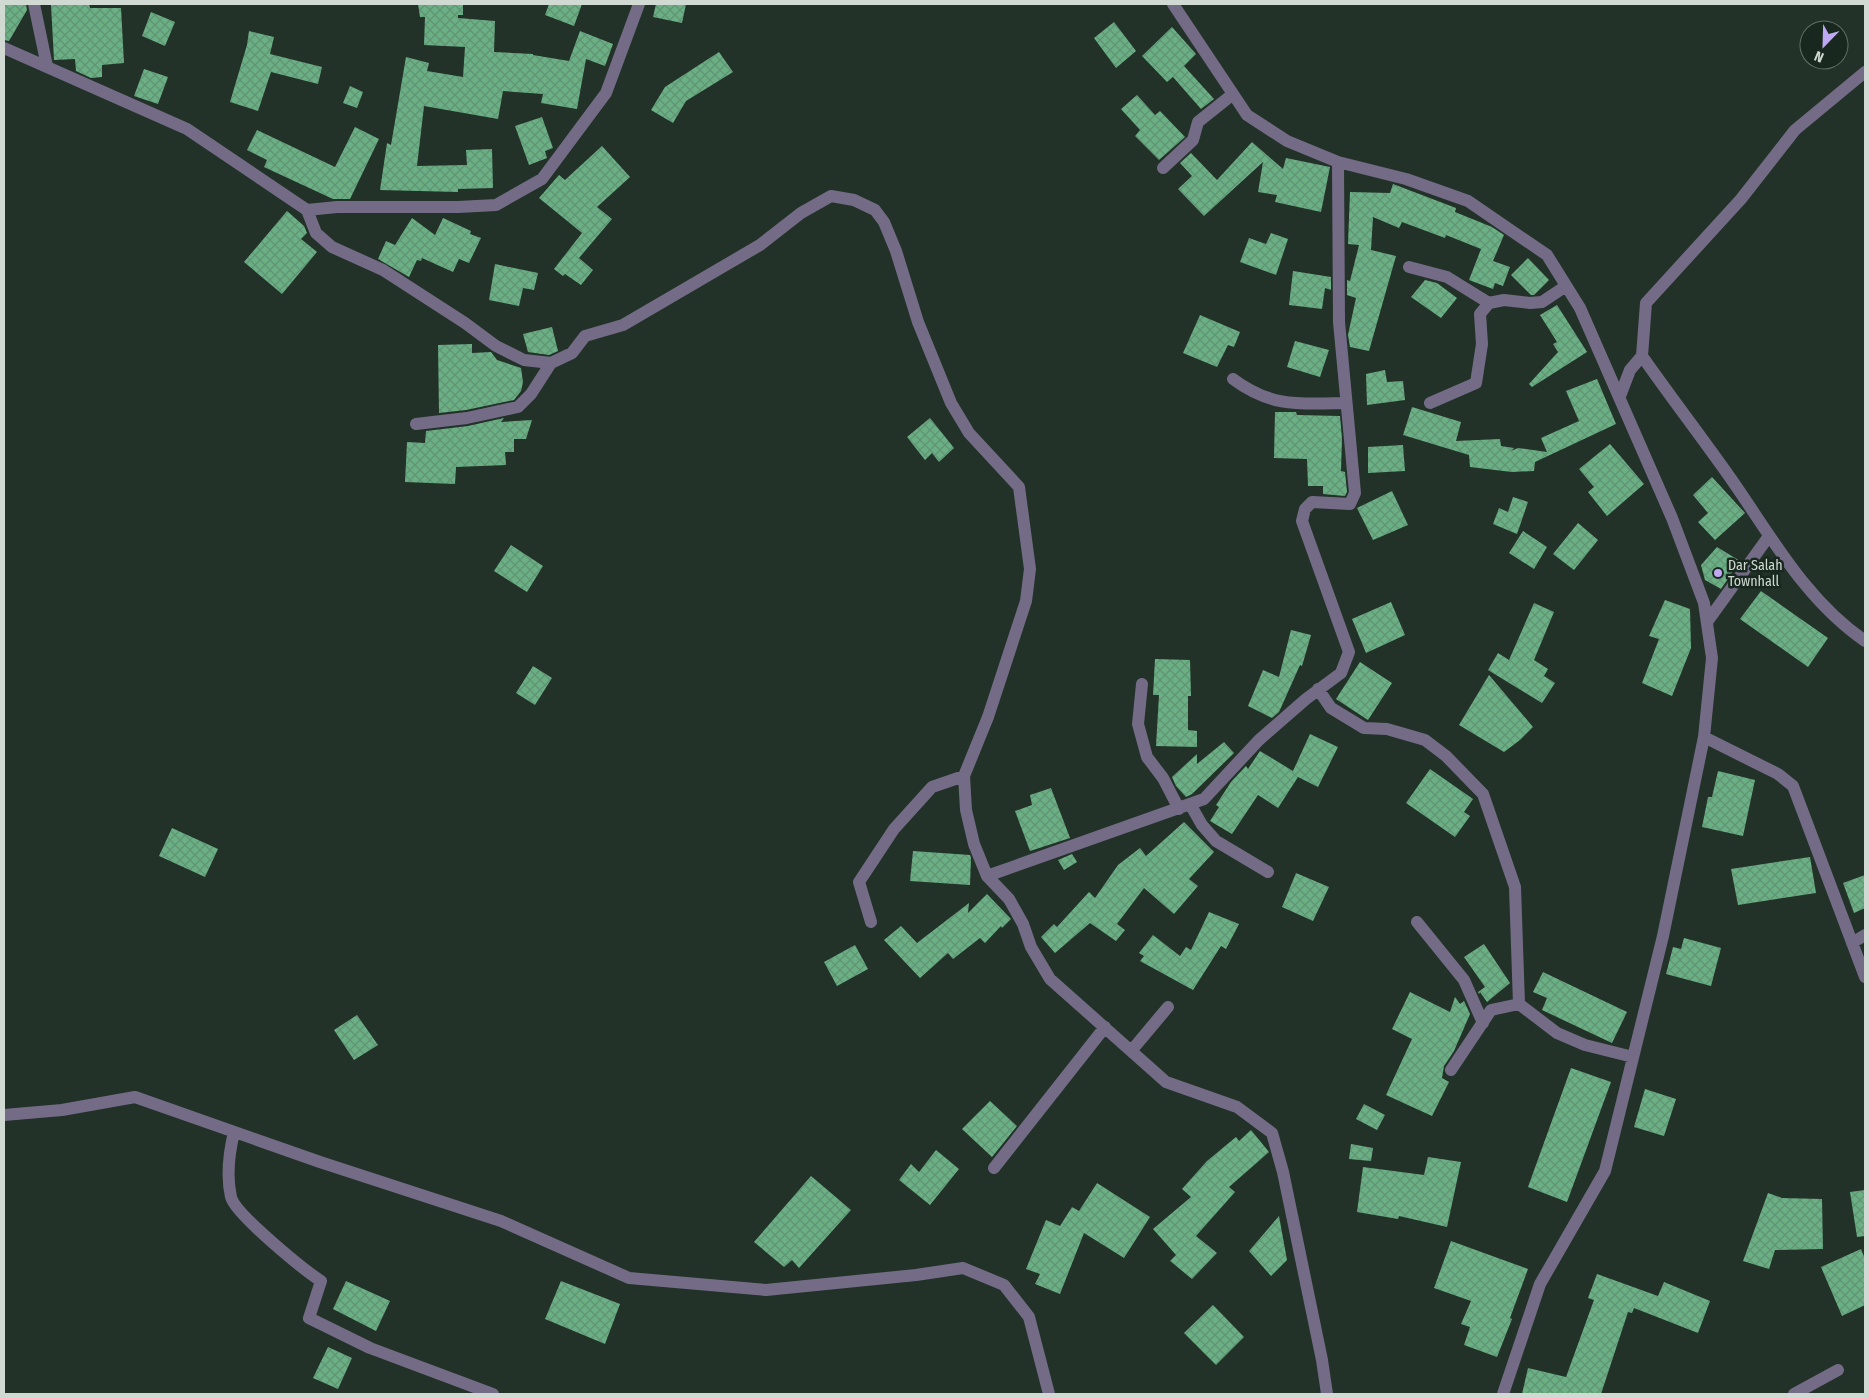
<svg xmlns="http://www.w3.org/2000/svg" width="1869" height="1398" viewBox="0 0 1869 1398" font-family="'Fira Sans Condensed',sans-serif">
<defs>
<pattern id="building-cross-hatch" width="8" height="8" patternUnits="userSpaceOnUse" patternTransform="scale(1.25)"><rect width="8" height="8" fill="#6bb085"/><path d="M0 0l8 8M0 8l8-8" fill="none" stroke="#609474"/></pattern>
</defs>
<rect width="100%" height="100%" fill="#223228"/>
<path fill="url(#building-cross-hatch)" d="M4,4H26L27,10L9,41L4,40Z
M62,4H89L90,8H121L124,63L102,65V77L91,78L76,71L75,59L54,60L51,5Z
M418,4H463V15H458V18L495,21L494,52L533,54V55L569,61L580,31L613,44L605,66L586,59L577,109L541,103L543,94L503,91L498,119L424,106L417,166L467,165L466,150L492,149L493,188L458,189V192L380,190L387,143L391,145L406,57L429,63L427,71L463,77L465,47L424,45L425,17H420Z
M549,4H582L574,26L545,15Z
M656,4H686L682,23L653,17Z
M151,12L175,22L165,46L142,36Z
M1114,22L1136,51L1116,68L1094,38Z
M1172,27L1196,54L1184,66L1214,99L1201,109L1173,77L1167,82L1142,56Z
M249,31L274,37L270,54L322,67L318,84L271,72L258,111L230,102L247,45Z
M719,52L733,72L686,101L673,123L651,110L665,87Z
M144,69L168,77L158,104L134,96Z
M350,86L363,92L357,108L343,103Z
M1137,95L1155,115L1160,111L1185,137L1159,160L1135,136L1140,130L1121,109Z
M542,117L553,148L545,151L547,158L529,165L515,126Z
M355,127L379,139L350,199H333L264,167L267,160L247,150L257,130L335,167Z
M1252,142L1283,169L1286,158L1330,167L1321,212L1275,202L1277,195L1258,192L1263,162L1204,216L1178,189L1192,176L1180,163L1191,153L1217,180Z
M602,146L630,177L597,207L612,219L579,258L593,270L581,285L565,274L563,276L554,269L582,233L539,198L559,175L565,180Z
M1393,184L1456,208L1455,212L1492,227L1504,235L1493,261L1510,267L1503,286L1495,283L1493,289L1469,280L1481,249L1446,235L1445,238L1402,222L1399,228L1373,217L1371,250L1396,256L1369,351L1350,347L1348,335L1356,298L1347,295V280L1350,281L1359,245L1348,244L1350,192L1390,193Z
M287,211L304,226L307,233L301,239L317,252L282,294L244,262Z
M412,218L435,235L443,218L471,231L470,234L481,238L469,263L459,259L453,272L422,258L421,261L417,260L409,277L378,259L386,241L395,245Z
M1271,233L1288,239L1276,275L1240,262L1249,238L1266,244Z
M1528,258L1549,280L1534,295H1531L1511,275Z
M495,264L538,273L534,290L523,288L519,306L489,300Z
M1293,271L1331,277V290L1325,288L1322,309L1289,305Z
M1425,280L1437,283L1457,298L1441,318L1411,297Z
M1557,305L1587,352L1532,387L1529,384L1558,352L1553,344L1557,342L1540,315Z
M1200,315L1240,332L1234,347L1228,345L1217,367L1183,353Z
M552,327L558,351L549,355L528,352L523,334Z
M1295,341L1329,350L1320,377L1287,367Z
M472,344V353L491,352L497,360L521,368L523,382L521,391L514,400L466,410L439,413L438,345Z
M1385,370L1387,382L1403,381L1405,400L1367,405L1366,374Z
M1597,379L1616,424L1535,462L1534,471L1512,472L1470,467L1469,455L1403,435L1412,407L1461,422L1456,441L1500,439L1501,446L1514,448L1511,451L1518,448L1547,452L1541,438L1579,421L1566,391Z
M1275,412H1296L1297,415L1340,416L1342,439L1341,471L1345,472L1347,492L1345,496L1323,494V486H1308L1307,459L1274,458Z
M504,418L501,422L532,420L526,439H514V452H505L506,465L456,467L455,484L405,482L407,442L425,443L426,431L468,426Z
M930,418L954,448L939,462L932,453L925,460L907,437Z
M1610,444L1644,484L1607,516L1588,492L1594,487L1579,469Z
M1403,445L1405,471L1368,473V447Z
M1712,477L1745,513L1715,540L1698,522L1708,513L1693,495Z
M1392,491L1408,525L1373,540L1357,508Z
M1513,497L1528,502L1517,534L1493,524L1499,508L1508,512Z
M1578,523L1598,540L1574,570L1553,554Z
M1523,531L1547,547L1534,569L1509,553Z
M511,545L543,566L527,592L494,571Z
M1717,547L1740,561L1721,589L1705,580L1701,565Z
M1761,591L1828,638L1808,667L1740,619Z
M1665,600L1690,609L1691,648L1672,696L1642,683L1659,639L1649,636Z
M1391,602L1405,635L1366,653L1352,619Z
M1534,603L1554,612L1534,660L1548,669L1544,676L1555,683L1542,703L1488,670L1498,653L1509,660Z
M1291,630L1311,635L1302,666L1300,665L1279,712L1272,718L1248,706L1263,670L1279,677Z
M1155,659L1190,660L1191,696H1188V730L1197,731V747L1156,746L1159,695H1153Z
M1360,662L1392,683L1368,720L1336,699Z
M533,666L552,678L535,705L516,693Z
M1489,675L1533,727L1520,740L1504,752L1459,725Z
M1310,734L1338,747L1318,787L1298,777L1278,808L1258,795L1232,834L1210,821L1219,807L1216,805L1231,782L1246,766L1248,769L1260,751L1293,771Z
M1224,742L1234,753L1192,794L1186,797L1176,786L1172,777L1197,754V764Z
M1430,769L1473,799L1464,812L1470,816L1455,837L1406,803Z
M1718,771L1755,780L1743,836L1702,827L1708,797H1712Z
M1051,788L1070,838L1030,851L1015,811L1032,805L1030,795Z
M1184,822L1214,852L1189,879L1198,886L1174,914L1144,888L1117,924L1125,930L1116,941L1090,923L1055,953L1041,937L1054,924L1057,927L1089,892L1095,898L1118,865L1140,848L1146,856Z
M172,828L218,849L205,877L159,856Z
M913,851L970,855L971,858L970,885L910,881Z
M1072,854L1077,862L1064,870L1058,860Z
M1810,857L1816,893L1738,905L1731,869Z
M1296,873L1329,887L1313,921L1282,907Z
M1865,875V908L1854,913L1843,883Z
M987,894L1011,919L1002,928L1001,926L985,943L980,938L953,959L948,953L920,978L884,940L901,926L917,943L969,903L968,913Z
M1209,912L1239,924L1226,949L1221,946L1193,990L1140,961L1144,956L1139,953L1153,935L1180,956L1186,947L1191,950Z
M1684,938L1721,948L1711,986L1666,974L1673,947L1681,949Z
M1484,944L1510,983L1487,1002L1480,992L1479,994L1478,992L1485,987L1464,957Z
M855,945L868,969L837,986L824,962Z
M1543,972L1627,1012L1612,1043L1542,1010L1547,998L1533,992Z
M1410,992L1450,1012L1455,997L1460,1004L1464,1001L1470,1014L1454,1051L1444,1066L1442,1078L1449,1082L1432,1116L1386,1095L1412,1039L1392,1029Z
M357,1015L378,1045L354,1060L334,1030Z
M1571,1068L1611,1082L1567,1202L1528,1187Z
M1645,1089L1676,1099L1664,1136L1634,1127Z
M990,1101L1017,1126L992,1157L962,1129Z
M1364,1104L1385,1115L1377,1130L1356,1119Z
M1251,1130L1269,1152L1229,1187L1235,1192L1196,1236L1217,1253L1192,1279L1170,1261L1176,1255L1153,1229L1191,1197L1182,1189L1207,1161L1236,1137L1239,1141Z
M1351,1144L1373,1148L1371,1161L1349,1159Z
M936,1150L959,1169L930,1205L899,1180L911,1164L919,1172Z
M1428,1157L1461,1162L1447,1227L1399,1216L1398,1219L1357,1212L1363,1167L1424,1175Z
M811,1176L851,1210L799,1268L792,1260L784,1267L754,1242Z
M1097,1183L1150,1217L1124,1258L1084,1233L1060,1294L1035,1284L1040,1274L1026,1269L1046,1220L1060,1226L1072,1207L1079,1211Z
M1865,1190V1236L1857,1237L1850,1192Z
M1768,1193L1782,1198L1822,1199L1823,1249L1775,1250L1769,1269L1743,1261Z
M1279,1216L1287,1260L1271,1276L1249,1251Z
M1451,1241L1528,1269L1510,1318L1512,1319L1497,1357L1464,1345L1470,1327L1461,1324L1471,1301L1434,1288Z
M1861,1249L1865,1259V1305L1842,1316L1821,1267Z
M1597,1274L1658,1296L1664,1282L1710,1301L1698,1333L1634,1308L1632,1313L1628,1312L1601,1394H1522L1528,1368L1566,1377L1594,1300L1588,1298Z
M346,1281L390,1301L376,1331L333,1309Z
M561,1281L620,1304L605,1344L545,1319Z
M1213,1305L1244,1337L1216,1365L1184,1333Z
M328,1347L352,1358L338,1389L313,1378Z"/>
<g fill="none" stroke-linecap="round" stroke-linejoin="round">
<path stroke="#746c87" stroke-width="12" d="M34,4L47,66
M1173,4L1247,115L1287,141L1338,162L1406,179L1468,201L1547,255L1580,308L1672,518L1704,603L1712,658L1704,737L1663,936L1605,1171L1540,1284L1503,1394
M4,48L187,129L307,210L337,207H458L496,205L542,179L606,93L639,4
M1163,168L1193,140L1198,122L1233,94
M307,210L316,233L332,247L383,270L465,323L496,346L524,360L551,363L572,353L585,336L623,325L760,245L801,213L831,196L854,200L875,210L884,222L896,251L918,322L951,403L969,433L1019,487L1030,569L1026,601L988,717L964,776L966,810L974,844L987,876L1009,899L1023,924L1031,947L1050,979L1166,1082L1237,1107L1272,1133L1283,1172L1322,1360L1327,1394
M1409,267L1447,277L1489,303
M1642,356C1670,396 1700,435 1729,476C1770,534 1804,599 1865,641
M1233,379C1272,408 1300,404 1346,403
M1620,396L1630,370L1642,356L1646,303L1741,199L1795,130L1865,72
M1430,403L1476,383L1482,344L1480,314L1489,303L1504,300L1530,303L1542,302L1566,286
M416,424L467,418L518,407L531,394L551,363
M1707,622L1769,536
M1142,684L1138,724L1147,757L1163,778L1179,809
M1318,689L1331,708L1364,728L1387,729L1425,740L1446,756L1483,794L1515,887L1519,1004L1557,1033L1585,1045L1633,1057
M1704,737L1778,774L1793,786L1865,977
M1190,804L1202,825L1216,841L1268,872
M987,876L1204,799L1259,740L1306,699L1341,673L1349,652L1302,521L1305,509L1312,502L1350,504L1355,493L1339,322L1338,162
M871,922L859,882L894,829L932,787L964,776
M1417,922L1464,980L1483,1023
M1852,943L1865,935
M1132,1050L1168,1007
M1451,1070L1491,1010L1519,1004
M4,1115L62,1110L135,1097L320,1162L501,1221L629,1278L766,1290L916,1275L963,1268L1004,1285L1029,1317L1049,1394
M234,1132C229,1153 226,1175 231,1197C235,1214 304,1270 321,1281L309,1318L370,1348L493,1394
M994,1168L1105,1027
M1794,1394L1838,1370"/>
</g>
<circle fill="#bfa9f4" stroke="#18281e" stroke-width="2" cx="1718" cy="573" r="5"/>
<g text-anchor="middle" stroke-width="5" stroke-linejoin="round" paint-order="stroke">
<g font-size="14" fill="#d0dad3" stroke="#18281e" text-anchor="start">
<text x="1728" y="570">Dar Salah<tspan x="1728" dy="16">Townhall</tspan></text>
</g>
</g>
<rect width="1869" height="1398" fill="none" stroke="#d0dad3" stroke-width="10"/>
<g transform="translate(1824 45) rotate(203)"><circle r="24" fill="#18281e" stroke="#626f66"/>
<path d="M0-4L9 19L0 12L-9 19Z" fill="#bfa9f4"/>
<text y="-8" font-size="14" font-weight="bold" text-anchor="middle" fill="#d0dad3">N</text>
</g>
</svg>
